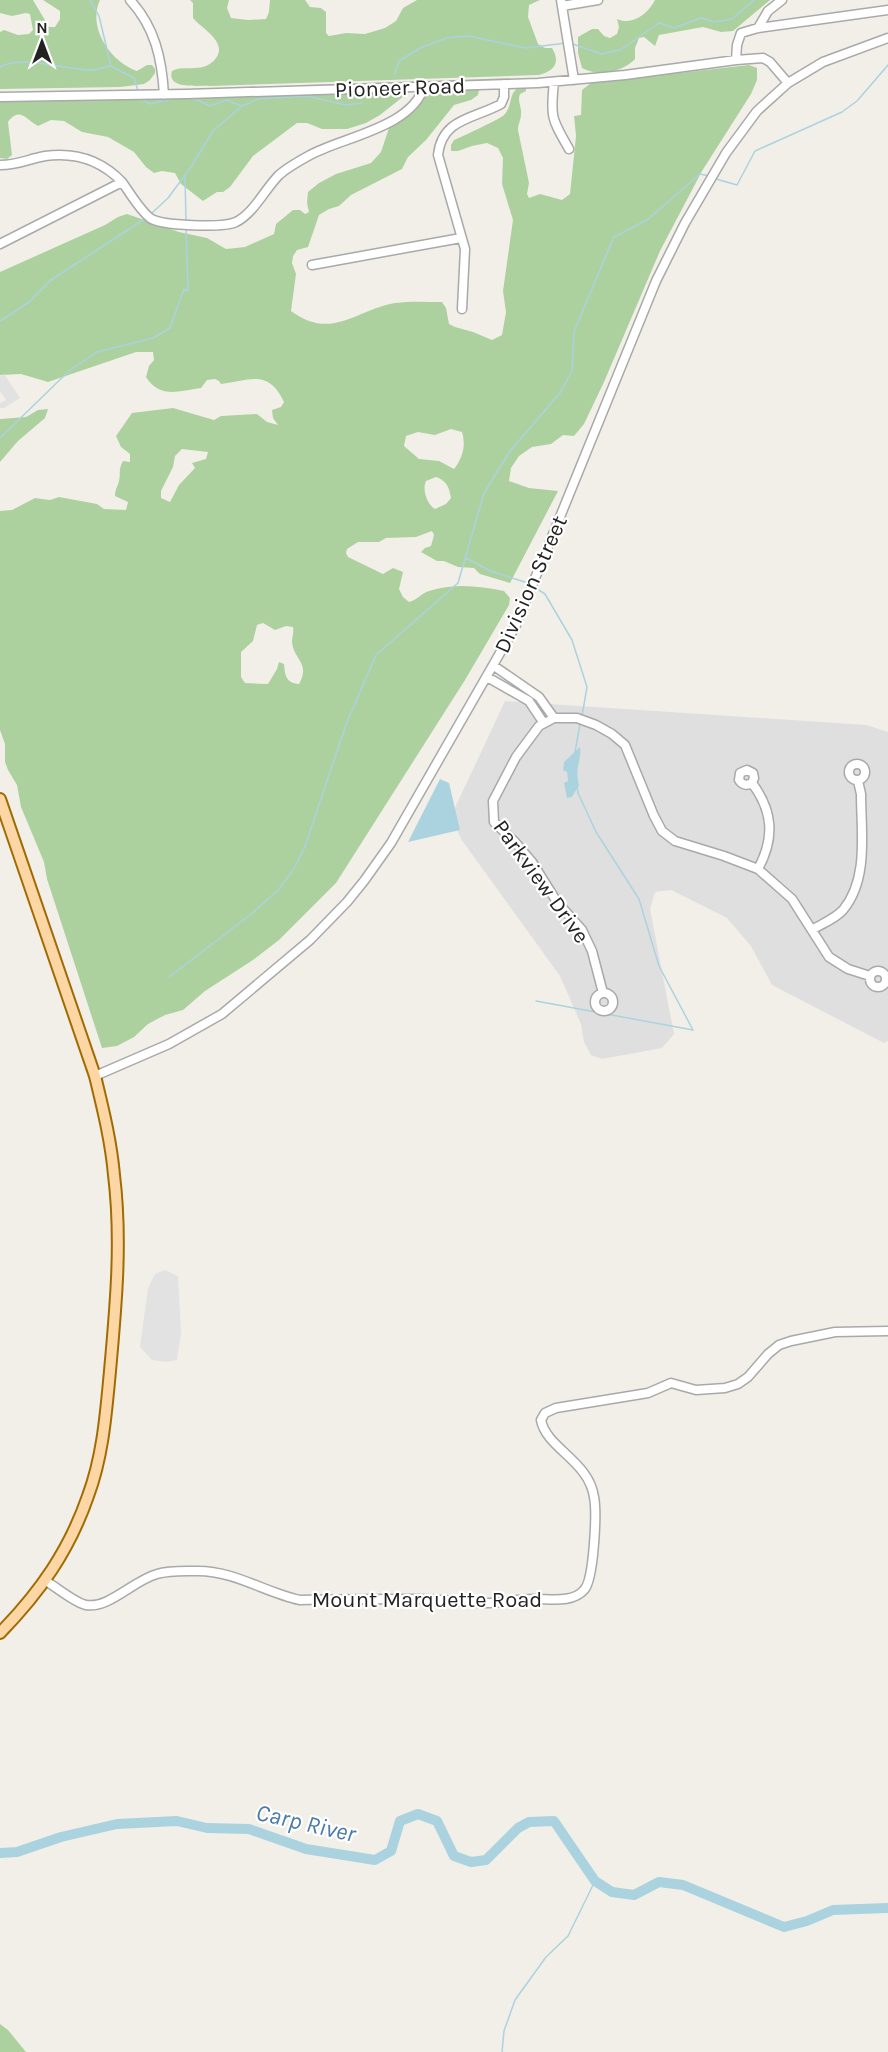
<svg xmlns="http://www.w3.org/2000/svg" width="888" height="2052" viewBox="0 0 888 2052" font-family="Karla,sans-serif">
<rect width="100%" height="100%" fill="#f2efe9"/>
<path fill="#e0dfdf" d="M505,701L866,725L888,732V1041L884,1043L772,985L751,946L727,918L671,890L655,892L650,909L674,1034L662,1048L602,1059L591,1055L584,1042L581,1024L560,976L461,839L455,825L453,812Z"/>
<path fill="#add19e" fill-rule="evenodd" d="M0,0H33L49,27H55L60,19V11L43,0H100C87,28 111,62 137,71L147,65H152L155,69V73L150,80L144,84L120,87L0,89V32L4,30L18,35L29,34L33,30L30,14L26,13L12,16L0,13Z
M190,0H229L227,8L231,18L248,20L266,19L269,12L270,0H305L310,7L321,8L326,12V33L329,36L346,33L365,34L385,28L396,21L403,8L417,0H540L529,5L528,17L538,44L545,48H552C561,63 554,71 539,75L210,86C198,85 166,90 172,71C179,67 187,69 195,68C203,68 211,65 216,58C228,42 201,28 193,18V3Z
M655,0H770L733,31L721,32L703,27L659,35L655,46L644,37L639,38L635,48V59C623,72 598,77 582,68L578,53V37L592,29H598L604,36L610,38L617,34L619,27L617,19C632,26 648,14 655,0Z
M749,65L757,68V80L751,94L702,171L660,251L604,382L584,424L574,436L563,435L551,444L532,447L519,456L511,468L509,481L529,488L558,491L510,583L480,574L474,568L458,567L444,561H437L421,552L425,548L431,546L434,535L432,531L416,537L386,538L379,542H358L347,549L346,553L348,557L383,574L393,568L403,572L399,589L403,597L409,602C417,600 422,593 429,591C454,583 479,586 504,591L510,598L509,605L465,680L336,883L279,940L253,960L205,991L183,1010L165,1015L148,1024L134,1037L117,1046L102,1048L47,879L44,862L21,807L17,785L8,770L5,762V744L0,730V511L12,510L35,498L50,500L59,497L97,504L104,509L126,510L128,502L115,496C115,489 118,486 119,481C121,472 118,470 123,461L130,462V454L121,447L116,436L132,413L173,408L214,420L221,416L257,414L267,422L278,425L273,418L272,410L281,407L284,402C268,368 249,381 221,384L219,381L215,379L207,380L201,388C178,391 160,399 146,377L149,366L154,360L153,352H136L48,382L21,374L0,375V272L105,225L118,217L127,214L179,232L207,238L226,249L245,247L274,234L276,224L293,210H300L305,214L309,212L307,203L308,192L319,183L336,174L371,163L381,152L389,128L415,111L428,92L435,90L477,88L479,90L478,95L471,100L454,105L426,140L408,157L402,169L351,195L339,206L329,209L319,215L308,247L297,250L293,256L292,263L296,274L291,311C332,341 355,310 395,303C410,301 427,302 442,302L446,308L449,324L455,327L473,332L492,340L502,335L506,312L503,291L513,220L502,184L503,158L498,148L487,143L472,146L458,151H451V145L454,140C459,138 502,118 504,115C514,105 507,90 523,86L526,88V91L520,94C517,102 522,107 521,114C521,120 518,124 518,130L529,183L527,194L529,198L540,194L562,200L570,194L576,136L574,116L581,115L582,90L591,83ZM451,429L462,432C466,445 463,458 454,469L439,461L419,459L404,446L406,436L418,432L435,435ZM182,449L208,452L206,459L192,463L195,468L179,485L170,502L161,498V491L173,467L175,456ZM436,477C447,481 449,487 451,498L446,504L435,509C427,504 422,490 426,481ZM263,623L275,630L286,626L293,627C294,633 292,637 292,642C293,659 311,663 299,684C286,683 285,675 284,664L279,662L277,669L268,684L245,683L241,677V652L253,641L257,625Z
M409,92L380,115L366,123L347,129H322L307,123H297L253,156L230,187L223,192H217L203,201L181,184L175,173L162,171L154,173L146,167L134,152L108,137L82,132L64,121L51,120L38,126C26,120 20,106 8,122L12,155L7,159L0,158V100Z
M48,409L45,418L18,441L0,462V419L26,417L38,410Z
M0,2024L8,2030L26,2052H0Z"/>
<path fill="#e2e2e2" d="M4,374L20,398L4,408H0V403L6,400L0,391V377Z
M165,1270L178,1276L181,1333L177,1360L166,1362L152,1360L140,1347L148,1288L155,1274Z"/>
<path fill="#aad3df" d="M580,747C582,761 574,766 579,785L572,797L567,798L564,783L568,781L567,772L563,770L564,762Z
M440,779L449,783L460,830L408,842Z"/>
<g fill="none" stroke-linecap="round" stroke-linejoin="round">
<path stroke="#aad3df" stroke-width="1.5" d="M90,0L99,16L111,66L134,78L138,91
M570,43L601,54L620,50L659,23L674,28L701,18L714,22L732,19L754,0
M0,67C19,55 65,69 88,70C95,71 103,67 110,66
M395,74L399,61L422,47L447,38L468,36L526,48L566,43
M187,98L195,99L210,106L227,100L241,106
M141,99L150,104L176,98
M185,175L186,222
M716,179L737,185L755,151L842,112L857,101L888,65
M152,213L168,198L191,167L213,131L242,106L258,99L306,96L346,105L362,103
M0,321L29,302L51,280L146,218
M0,438L70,370L97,352L153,338L170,328L184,289L188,291L186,227
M466,558L490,571L528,583
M534,587L545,594L572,640L587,687L582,716
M575,752L580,724
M169,977L250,915L278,890L293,870L304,849L347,722L376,655L458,583L484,493L510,451L560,393L572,371L574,331L614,237L647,220L700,174L709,176
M536,1001L693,1030L659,966L639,899L596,832L578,793L577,786
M502,2052L504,2031L515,2000L546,1957L568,1936L595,1881"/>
<path stroke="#aad3df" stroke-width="10" d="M0,1853L17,1852L61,1837L117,1824L177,1821L207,1828L249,1829L306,1849L375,1860L391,1851L400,1821L418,1814L437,1821L454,1856L471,1862L486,1860L518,1828L529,1822L554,1821L595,1881L612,1892L634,1895L659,1882L683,1885L784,1927L807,1921L833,1910L888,1908"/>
<defs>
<path id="minor" d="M130,0C155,27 162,59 164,95
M561,0L574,80
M562,6L598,0
M758,28L768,11L782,0
M736,60L737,45L741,33L758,28L888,10
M554,82C550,118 552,119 569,149
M0,97L187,94L538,83L625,75L736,60L763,58L770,62L788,83
M0,165C19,165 28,159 45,156C75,152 101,160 122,182
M0,244L122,182C130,193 139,209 150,218C161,226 223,228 236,222C254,213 265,189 279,175C288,167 299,161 310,155C343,137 413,127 424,86
M312,265L461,238
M462,309L465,249L438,155C442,118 474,119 501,104L504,97V84
M494,666L539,697L554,718
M487,677L529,701L543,722
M849 772a8 8 0 1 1 16 0a8 8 0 1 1-16 0Z
M752,783C747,786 742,785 739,780L740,773L747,770L753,773L754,778L752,783C773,811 775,838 758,869
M812,930C821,924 835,919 843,910C869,879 861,831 861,794L858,781
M870 979a8 8 0 1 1 16 0a8 8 0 1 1-16 0Z
M603,993L592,951L582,930L557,902L532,862L515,842L494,822L493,801L516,757L539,726L554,718H577L596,725L612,734L625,745L654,816L662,831L675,841L724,856L758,869L792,899L829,957L848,969L870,976
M595 1002a9 9 0 1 1 18 0a9 9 0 1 1-18 0Z
M95,1076L169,1044L222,1014L310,940L347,902L364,881L391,843L516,625L656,281L685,223L726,153L757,111L788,83L823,62L888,38
M46,1581C56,1587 75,1603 86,1605C109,1609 134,1580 157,1574C170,1570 185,1571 198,1571C235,1571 266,1593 300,1600C340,1599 379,1599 418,1599C440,1599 461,1602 482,1603C498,1604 515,1599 532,1599C547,1598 572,1604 584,1590C594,1580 597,1512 594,1497C589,1461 546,1448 541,1420L545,1413L556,1408L648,1393L671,1383L696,1390L725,1388L738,1384L748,1377L768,1354L779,1345L791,1341L835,1332L888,1331"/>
<path id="major" d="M0,799L95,1076C103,1109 111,1141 114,1175C122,1240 116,1305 110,1371C106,1413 103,1456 88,1496C69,1551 40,1592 0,1633"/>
</defs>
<use href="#minor" stroke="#a9a9a9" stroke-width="11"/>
<use href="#major" stroke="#a06b00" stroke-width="14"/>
<use href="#minor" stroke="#fff" stroke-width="8"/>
<use href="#major" stroke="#fcd6a4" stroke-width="10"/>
</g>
<g text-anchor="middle" stroke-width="4.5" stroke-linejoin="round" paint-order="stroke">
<g font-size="22" fill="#222" stroke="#fff">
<text transform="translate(400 87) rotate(-2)" y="8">Pioneer Road</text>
<text transform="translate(530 584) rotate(-66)" y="8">Division Street</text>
<text transform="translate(542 881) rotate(54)" y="8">Parkview Drive</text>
<text x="427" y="1607">Mount Marquette Road</text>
</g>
<g font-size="24" font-style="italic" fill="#4a7aab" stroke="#fff">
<text transform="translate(306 1823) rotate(13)" y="8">Carp River</text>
</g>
</g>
<g transform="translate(42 42)" stroke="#ffffff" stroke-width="4.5" paint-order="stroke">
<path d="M0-4.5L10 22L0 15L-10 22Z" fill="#222222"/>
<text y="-9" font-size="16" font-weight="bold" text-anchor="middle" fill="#222222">N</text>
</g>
</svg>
